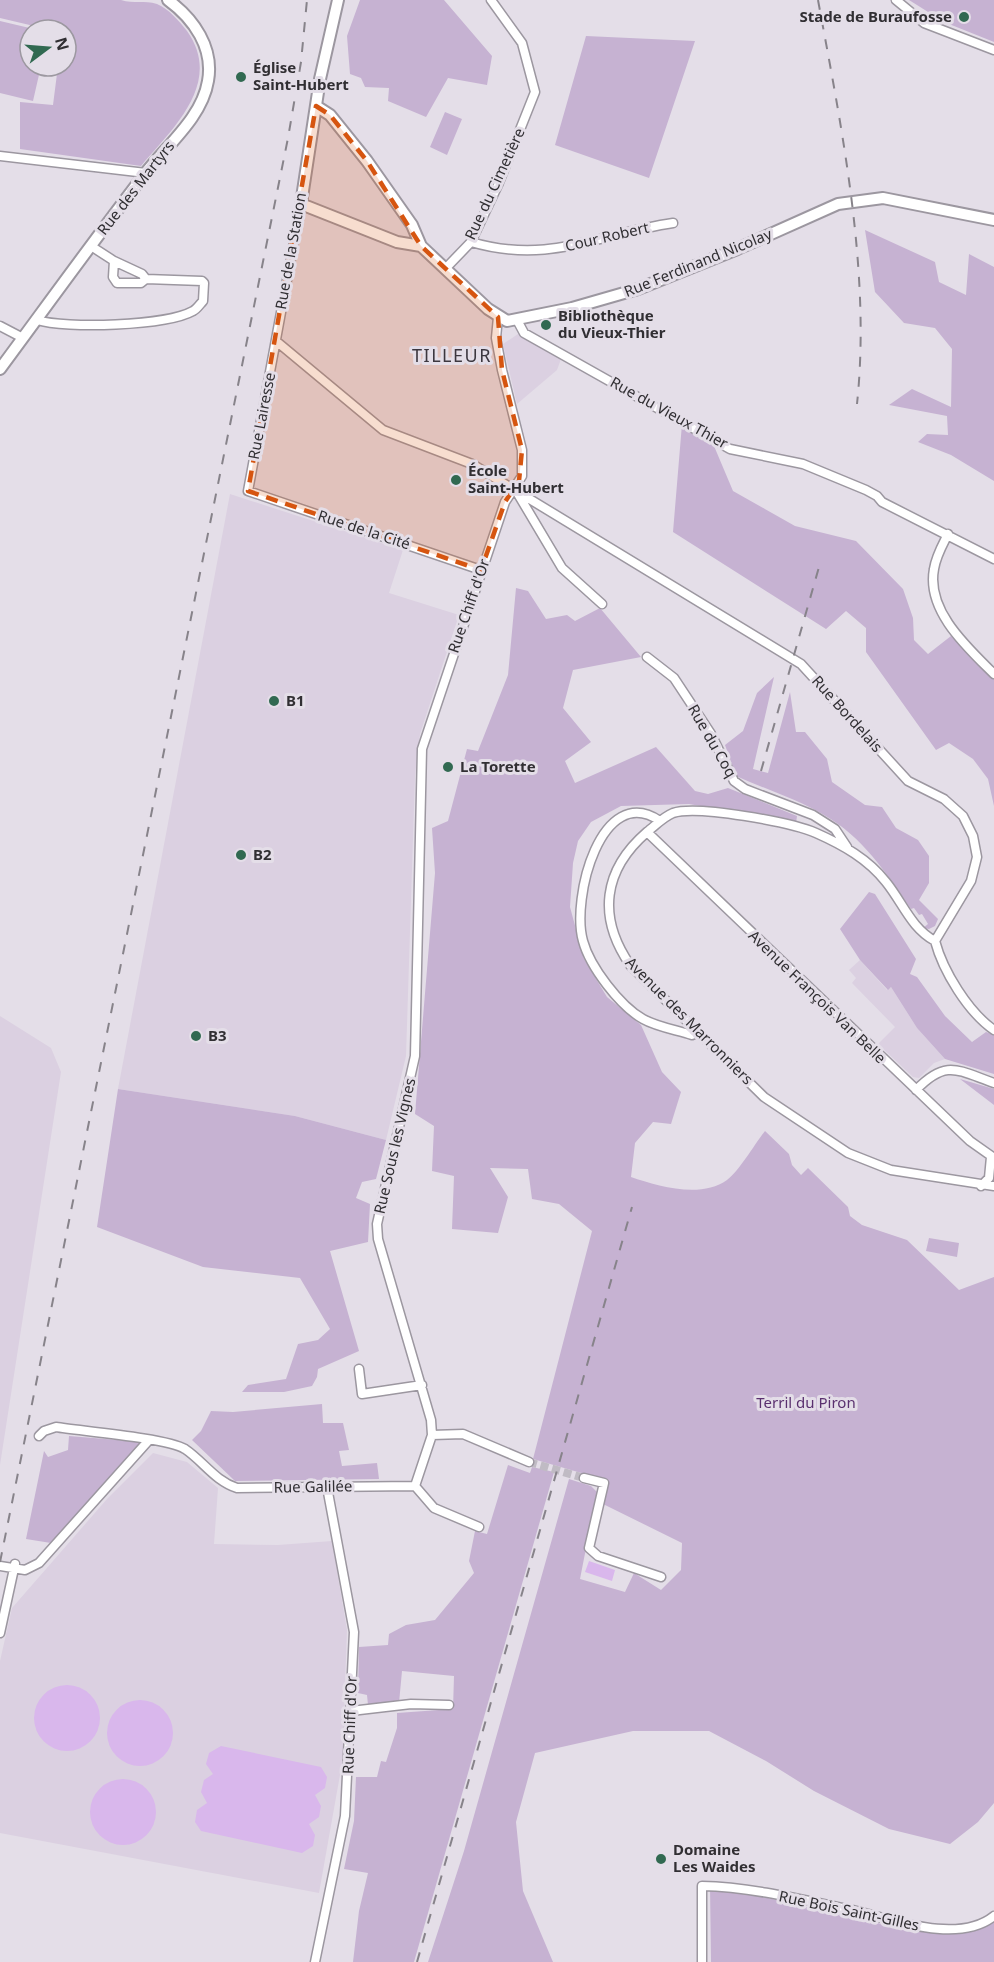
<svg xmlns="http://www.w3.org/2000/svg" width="994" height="1962" viewBox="0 0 994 1962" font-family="'Noto Sans',sans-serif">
<rect width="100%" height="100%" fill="#e4dee8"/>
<path fill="#dbd0e1" d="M518,334L561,359L557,370L517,404L503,344Z
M230,494L403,550L389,593L459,615L420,734L415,776L406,1056L386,1140L295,1116L118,1089Z
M860,960L887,990L891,987L917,1028L945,1059L934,1063L919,1078L913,1077L878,1044L895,1027L852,983L856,978L849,970Z
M0,1016L51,1048L61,1072L0,1465Z
M153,1453L187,1462L218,1488L214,1544L278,1545L332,1541L347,1630L343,1740V1758L319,1893L0,1833V1661L12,1608L107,1499Z"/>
<path fill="#c6b2d2" d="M0,0H121C134,4 144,0 157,4C169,9 179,21 187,31C224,83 172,129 141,166L20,149V102L53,105L58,66H66V30H51L0,18Z
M360,0H444L492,56L487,85L448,78L426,117L388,101L389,88L365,87L361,78L350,74L347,36Z
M909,0H994V42L944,22Z
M0,21L38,30H30V66H41L33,101L0,93Z
M586,36L695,41L649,178L555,145Z
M445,112L462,119L447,155L430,147Z
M865,230L935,262L939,282L966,295L969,254L994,267V481L951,455L918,442L927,434L948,435L947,416L889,405L912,389L951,407L952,349L935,328L904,323L875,292Z
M682,424L714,446L733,491L795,526L856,541L903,589L913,618L914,640L928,654L951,636L994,679V806L988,779L973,759L949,743L936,750L866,652V628L846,611L826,629L673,532Z
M516,588L528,591L546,619L567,615L575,621L600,608L641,657L573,670L563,708L591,742L565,761L575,783L656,747L695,791L708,794L728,788L797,816L796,823L689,804L621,806L591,822L578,841L573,863L570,907L584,959L607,997L641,1025L662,1072L681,1092L671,1124L653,1122L635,1143L631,1177C657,1186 701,1199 727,1180C740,1170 754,1145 765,1131L789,1154L792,1165L801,1175L808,1168L848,1207L850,1216L862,1225L907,1240L959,1290L994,1277V1803L978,1822L950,1844L889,1829L814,1791L766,1761L709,1731H633L535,1753L516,1822L523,1891L553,1962H428L464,1851L569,1479L591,1486L597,1492L580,1579L625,1592L634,1573L661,1590L681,1570L682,1543L603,1504L609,1481L533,1459L592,1231L559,1204L532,1199L528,1169L490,1168L508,1197L498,1233L452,1229L454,1176L432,1171L434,1126L415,1114L435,873L432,828L448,821L467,749L478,751L508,675Z
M774,677L753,769L768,773L790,692L796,732H805L827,759L832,782L865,805L882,807L896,828L918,840L929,856V883L919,900L938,919L935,926L929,929L923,928L928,924L922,914L919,915L914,908L911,909C887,874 862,836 824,815C797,799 765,789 736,776L725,745L743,731L757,693Z
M869,892L875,894L916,959L910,974L917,977L945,1016L972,1042L986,1032L994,1035V1074L945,1059L917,1028L891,987L888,990L860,960L840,929Z
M960,1079L994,1089V1105Z
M118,1089L295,1116L386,1140L376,1179L362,1182L356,1198L370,1204L368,1242L330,1251L359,1351L318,1369L317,1377L312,1386L284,1392H242L248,1385L286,1379L298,1344L318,1340L330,1329L300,1278L203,1267L97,1227Z
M929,1238L959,1243L957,1257L926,1251Z
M322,1404L323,1423H343L349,1450L339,1451L342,1466L377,1463L379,1479L235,1481L192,1440L201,1431L211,1411L233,1412Z
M69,1436L142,1442L51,1543L26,1539L44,1451L48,1457L68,1450Z
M508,1465L530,1473L532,1467L554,1472L414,1962H353L359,1911L368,1873L344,1869L354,1821L356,1777H377L381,1761L386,1762L397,1728V1713L453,1709L454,1676L402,1671L399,1703L368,1705L367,1695L358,1693L359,1647L388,1645L389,1634L406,1625L435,1620L474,1573L469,1561L475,1531L487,1534Z
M710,1885L882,1924L965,1931L994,1918V1962H711Z"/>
<path fill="#d9b7ec" d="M589,1561L615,1570L612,1581L585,1572Z
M34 1718a33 33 0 1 1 66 0a33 33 0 1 1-66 0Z
M107 1733a33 33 0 1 1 66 0a33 33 0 1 1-66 0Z
M221,1746L321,1767L327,1777L325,1788L315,1795L321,1806L319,1817L309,1824L315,1835L313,1846L302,1853L201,1831L195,1822L197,1810L207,1803L201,1792L204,1780L213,1774L206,1764L209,1753Z
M90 1812a33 33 0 1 1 66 0a33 33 0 1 1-66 0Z"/>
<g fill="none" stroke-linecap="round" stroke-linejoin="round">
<path stroke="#c0bbc4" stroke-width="8" stroke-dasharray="8 4" stroke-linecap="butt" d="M529,1462L584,1478"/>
<defs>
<path id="minor" d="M896,0L924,23L994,50
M0,156L146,173
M301,204L248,491L481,570
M471,242C549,265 598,234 673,223
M114,261L113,277L117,283H141L146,279
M445,269L471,242L498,185L535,92L522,43L491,0
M37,320C66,329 166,326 193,311C197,309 200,304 203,301L204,283L202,281L146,279L142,274L114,261L91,246
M517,320L524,333L730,449L803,464L866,490L877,496L882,502L994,559
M0,326L23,338
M276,341L383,430L472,464L801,664L908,781L944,799L963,816L973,836L977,857L971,881L935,941C943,971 968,1012 994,1030
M515,489L562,568L602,604
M948,534C942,546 936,556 934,569C926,611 968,648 994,674
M647,657L674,678L711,734L734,781L745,789L813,815L835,829L847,847
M660,821C601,781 571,899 583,941C590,967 620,1006 643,1019C657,1027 677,1030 692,1035L698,1032
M647,832L970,1141L994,1158
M935,941C911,928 903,903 886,882C868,859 843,845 816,833C791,822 697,805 673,813C663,817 655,826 647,832C603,870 597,917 630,965L764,1097L848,1153L891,1170L994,1186
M916,1090C946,1059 957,1070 994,1083
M981,1186L989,1178L991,1157
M359,1369L362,1394L422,1385
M432,1435L463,1434L529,1462
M39,1436L44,1431L56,1427C81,1431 167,1438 185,1449C203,1461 215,1481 237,1488L415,1486
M584,1478L604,1483L589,1548L598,1556L661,1577
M415,1486L432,1435L431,1420L378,1239L377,1224L415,1056L422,749L505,502L522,476V450L502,370L496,338L498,317
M415,1486L434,1508L479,1527
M0,1566L25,1570L39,1563L149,1440
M0,1633L15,1564
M351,1711L411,1704L449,1705
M315,1962L345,1816L354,1632L327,1487
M702,1962V1886C751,1887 804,1900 852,1910C891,1919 958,1945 994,1916"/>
<path id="tertiary" d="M338,0L320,79L301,204L397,242L421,246
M316,106L330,115L367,161L412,225L421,246L488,309L507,321L572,308L638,289L735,250L838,204L883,198L994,220
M0,369C48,304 95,239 144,175C166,146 202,118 208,81C214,48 194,19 168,0"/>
</defs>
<use href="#minor" stroke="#9c97a0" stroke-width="11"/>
<use href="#tertiary" stroke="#9c97a0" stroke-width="14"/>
<use href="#minor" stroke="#fff" stroke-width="8"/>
<use href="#tertiary" stroke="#fff" stroke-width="10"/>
<path stroke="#87838a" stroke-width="2" stroke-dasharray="10 10" stroke-linecap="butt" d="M818,0C842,130 871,272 857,404
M761,771L819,567
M0,1562L288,138L301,62L307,0
M417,1962L632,1207"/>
</g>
<path fill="#d65510" fill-opacity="0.2" stroke="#d65510" stroke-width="4.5" stroke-dasharray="12 8" stroke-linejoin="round" d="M316,106L330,115L367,161L421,246L498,317L502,370L522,450L519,481L505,502L481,570L248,491Z"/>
<g fill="#316951" stroke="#e4dee8" stroke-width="2">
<circle cx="964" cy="17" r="6"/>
<circle cx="241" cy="77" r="6"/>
<circle cx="546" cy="325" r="6"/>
<circle cx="456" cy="480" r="6"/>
<circle cx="274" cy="701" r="6"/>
<circle cx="448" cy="767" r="6"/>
<circle cx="241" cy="855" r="6"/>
<circle cx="196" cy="1036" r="6"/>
<circle cx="661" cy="1859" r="6"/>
</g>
<g text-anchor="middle" stroke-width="6" stroke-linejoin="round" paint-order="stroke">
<g font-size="15" font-weight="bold" fill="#312f33" stroke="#e4dee8" text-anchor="start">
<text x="952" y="22" text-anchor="end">Stade de Buraufosse</text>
<text x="253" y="73">Église<tspan x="253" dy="17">Saint-Hubert</tspan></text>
<text x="558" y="321">Bibliothèque<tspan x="558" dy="17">du Vieux-Thier</tspan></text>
<text x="468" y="476">École<tspan x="468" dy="17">Saint-Hubert</tspan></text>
<text x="286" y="706">B1</text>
<text x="460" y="772">La Torette</text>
<text x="253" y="860">B2</text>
<text x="208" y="1041">B3</text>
<text x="673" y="1855">Domaine<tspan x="673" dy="17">Les Waides</tspan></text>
</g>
<g font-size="15" fill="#312f33" stroke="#e4dee8">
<text transform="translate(495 184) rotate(-65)" y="5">Rue du Cimetière</text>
<text transform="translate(136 188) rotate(-52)" y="5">Rue des Martyrs</text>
<text transform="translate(607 237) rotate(-13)" y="5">Cour Robert</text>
<text transform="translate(291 251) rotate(-80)" y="5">Rue de la Station</text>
<text transform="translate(698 263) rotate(-22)" y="5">Rue Ferdinand Nicolay</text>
<text transform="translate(669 413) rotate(29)" y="5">Rue du Vieux Thier</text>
<text transform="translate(262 416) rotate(-79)" y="5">Rue Lairesse</text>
<text transform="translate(364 530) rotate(18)" y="5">Rue de la Cité</text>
<text transform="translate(469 606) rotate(-71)" y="5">Rue Chiff d'Or</text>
<text transform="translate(847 714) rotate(48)" y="5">Rue Bordelais</text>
<text transform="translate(712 741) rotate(60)" y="5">Rue du Coq</text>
<text transform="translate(817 997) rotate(44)" y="5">Avenue François Van Belle</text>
<text transform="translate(689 1021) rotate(45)" y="5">Avenue des Marronniers</text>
<text transform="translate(395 1146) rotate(-77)" y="5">Rue Sous les Vignes</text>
<text transform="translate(313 1487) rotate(-1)" y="5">Rue Galilée</text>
<text transform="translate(350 1725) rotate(-88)" y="5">Rue Chiff d'Or</text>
<text transform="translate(849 1911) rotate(12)" y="5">Rue Bois Saint-Gilles</text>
</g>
<g font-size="15" fill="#5a306f" stroke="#e4dee8">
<text x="806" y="1408">Terril du Piron</text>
</g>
<g font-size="18" letter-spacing="1.5" fill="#3c373f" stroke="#e4dee8">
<text x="452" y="362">TILLEUR</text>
</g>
</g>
<g transform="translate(48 48) rotate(74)"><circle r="28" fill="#e4dee8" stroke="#9c98a0" stroke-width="1.5"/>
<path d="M0-4.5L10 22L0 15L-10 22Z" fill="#316951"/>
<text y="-9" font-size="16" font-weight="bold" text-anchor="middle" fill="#312f33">N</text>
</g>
</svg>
